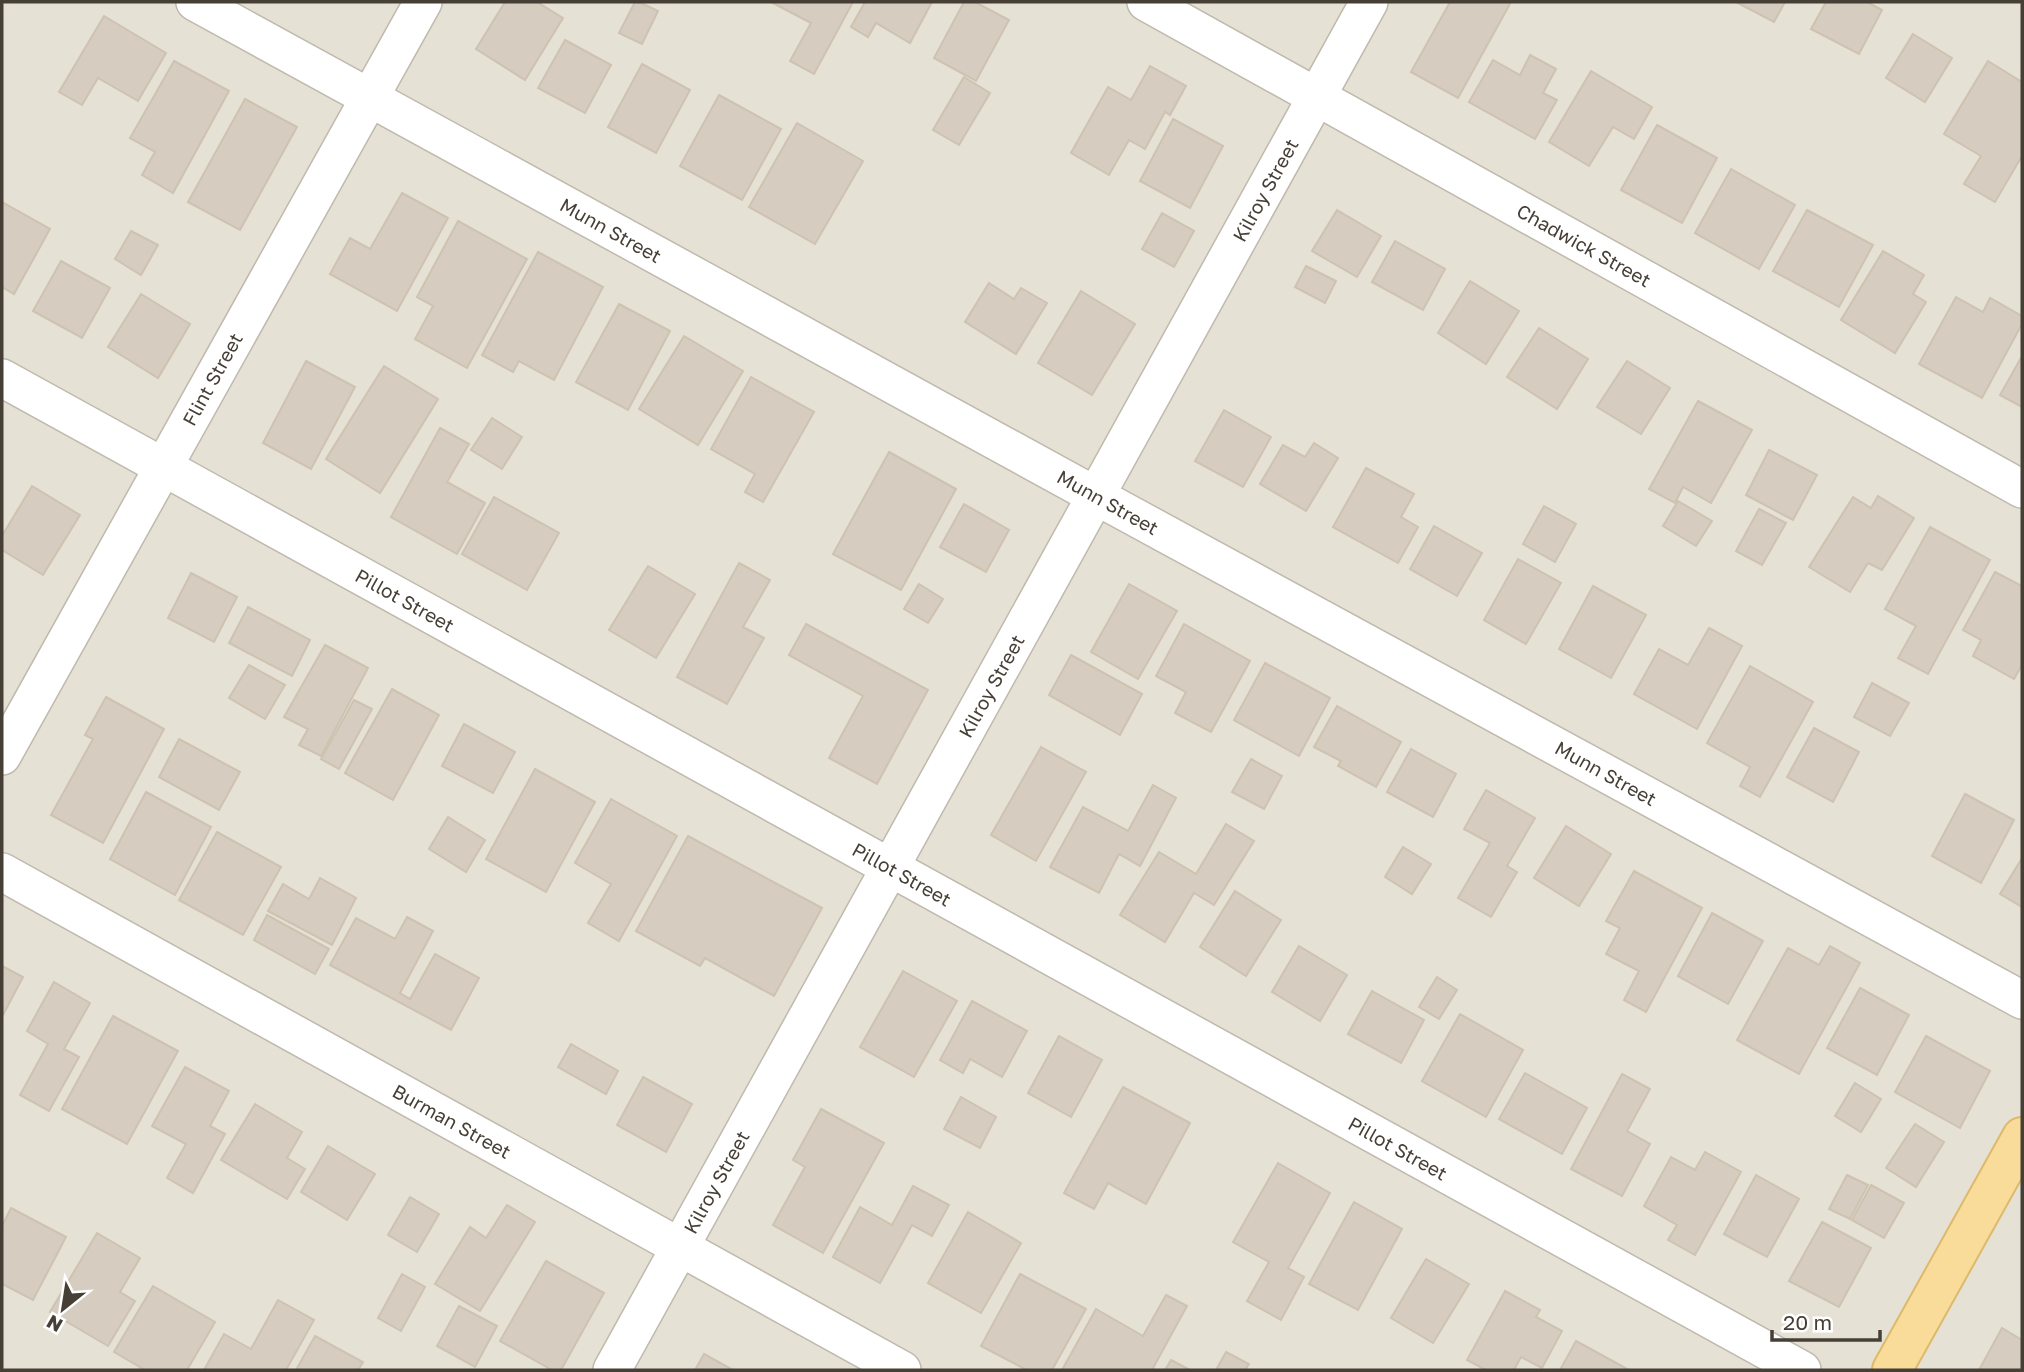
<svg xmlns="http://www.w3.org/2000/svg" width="2024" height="1372" font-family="'Golos Text',sans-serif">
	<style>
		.residential { fill: #e6e1d5 }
		.building { fill: #d6cdc0; stroke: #cec2b0; stroke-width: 2 }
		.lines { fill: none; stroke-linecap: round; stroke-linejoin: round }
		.minor-casing { stroke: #c0b9ad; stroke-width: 40 }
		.major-casing { stroke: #ddb96a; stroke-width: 42 }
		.minor { stroke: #fff; stroke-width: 37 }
		.major { stroke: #f9dc9a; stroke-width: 38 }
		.labels { text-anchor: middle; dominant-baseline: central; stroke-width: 6; stroke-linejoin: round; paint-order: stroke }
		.street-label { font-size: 19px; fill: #453f36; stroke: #fff }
	</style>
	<rect width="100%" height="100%" fill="#f2efe7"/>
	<!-- residential -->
	<rect class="residential" x="2" y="2" width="2020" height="1368"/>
	<!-- building -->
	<g class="building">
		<path d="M505,2H537L563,18L525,80L476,49Z"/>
		<path d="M635,2H639L658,11L642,44L619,33Z"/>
		<path d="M771,2H853L814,74L790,61L811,23Z"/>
		<path d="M865,2H932L910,43L876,23L868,37L851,27Z"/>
		<path d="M964,2H975L1009,20L976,81L934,58Z"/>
		<path d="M1450,2H1511L1458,98L1411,72Z"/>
		<path d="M1736,2H1785L1774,22Z"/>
		<path d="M1826,2H1867L1882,10L1859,54L1811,29Z"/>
		<path d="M104,16L166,53L138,101L98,78L82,105L59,92Z"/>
		<path d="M1913,34L1952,58L1925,102L1886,78Z"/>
		<path d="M565,40L611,65L585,113L538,88Z"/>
		<path d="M1530,55L1556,69L1543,93L1557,100L1535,139L1469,102L1493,60L1520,75Z"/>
		<path d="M174,61L229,91L173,193L142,175L155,152L130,138Z"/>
		<path d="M1988,61L2022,82V156L1995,202L1964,184L1981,156L1944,134Z"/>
		<path d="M642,64L690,90L656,153L608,127Z"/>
		<path d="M1150,66L1186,86L1170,115L1165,112L1145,149L1129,140L1109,175L1071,153L1108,87L1131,100Z"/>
		<path d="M1591,71L1652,107L1634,139L1613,127L1589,166L1549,142Z"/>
		<path d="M964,77L990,93L959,145L933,130Z"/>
		<path d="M719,95L781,129L742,200L680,166Z"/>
		<path d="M245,99L297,127L240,230L188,202Z"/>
		<path d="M1173,119L1223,146L1190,208L1140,181Z"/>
		<path d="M797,123L863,161L815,244L749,207Z"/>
		<path d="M1657,125L1717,158L1682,223L1621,190Z"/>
		<path d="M1731,169L1795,205L1759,269L1695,233Z"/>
		<path d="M402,193L448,218L397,311L330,274L350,238L370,249Z"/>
		<path d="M2,202L50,229L14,294L2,287Z"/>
		<path d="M1337,210L1381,236L1357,277L1312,251Z"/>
		<path d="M1807,210L1873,245L1839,307L1773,271Z"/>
		<path d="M1162,213L1194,231L1174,267L1142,249Z"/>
		<path d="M458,221L527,259L467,368L415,339L433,306L417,297Z"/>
		<path d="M131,231L158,245L141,275L115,259Z"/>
		<path d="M1395,241L1445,269L1423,310L1372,282Z"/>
		<path d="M1883,251L1924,275L1913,294L1926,302L1895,353L1841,320Z"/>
		<path d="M538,252L603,287L554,380L519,361L513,372L482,355Z"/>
		<path d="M61,261L110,288L82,338L33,311Z"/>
		<path d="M1306,266L1336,281L1325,303L1295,287Z"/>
		<path d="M1470,281L1519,311L1486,364L1438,333Z"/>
		<path d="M989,283L1014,299L1021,288L1047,303L1016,354L965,322Z"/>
		<path d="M1081,291L1135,324L1092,395L1038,363Z"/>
		<path d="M141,294L190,324L158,378L108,347Z"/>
		<path d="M1956,297L1983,312L1990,298L2022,316V324L1982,398L1919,364Z"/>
		<path d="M619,304L670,331L628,410L576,382Z"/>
		<path d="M1539,328L1588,359L1557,409L1507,377Z"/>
		<path d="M684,336L743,371L698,445L639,409Z"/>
		<path d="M2022,356V407L2000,395Z"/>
		<path d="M306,361L355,387L311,469L263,443Z"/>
		<path d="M1627,361L1670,388L1641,434L1597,407Z"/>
		<path d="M384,366L438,399L380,493L326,459Z"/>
		<path d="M751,377L814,412L763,502L745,492L755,474L711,449Z"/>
		<path d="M1698,401L1752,430L1711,503L1683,487L1675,503L1649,489Z"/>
		<path d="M1224,410L1271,437L1243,487L1195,461Z"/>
		<path d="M492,418L522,437L502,469L471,450Z"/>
		<path d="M440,428L469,444L447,482L485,503L457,554L391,517Z"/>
		<path d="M1314,443L1338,458L1306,511L1260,484L1283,445L1305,457Z"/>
		<path d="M1769,450L1817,475L1793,520L1746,495Z"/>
		<path d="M889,452L956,489L901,590L833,554Z"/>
		<path d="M1366,468L1414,494L1401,517L1418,527L1398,563L1333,527Z"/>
		<path d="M32,486L80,515L43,575L2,550V536Z"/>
		<path d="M1878,496L1914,518L1882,570L1868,563L1850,592L1809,567L1853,497L1871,508Z"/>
		<path d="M494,497L559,533L527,590L462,554Z"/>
		<path d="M1678,501L1712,521L1696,546L1663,526Z"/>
		<path d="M964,504L1009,530L986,572L940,547Z"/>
		<path d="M1544,506L1576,524L1555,562L1523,544Z"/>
		<path d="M1759,509L1786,523L1762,565L1736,551Z"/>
		<path d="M1434,526L1482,553L1457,596L1410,569Z"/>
		<path d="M1930,527L1990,560L1928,674L1898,658L1916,626L1885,609Z"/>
		<path d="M1518,559L1561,583L1526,644L1484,620Z"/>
		<path d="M739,563L770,580L743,627L764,638L727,704L677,677Z"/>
		<path d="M648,566L695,594L656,658L609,630Z"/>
		<path d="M1995,572L2022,586V665L2014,679L1973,656L1981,640L1963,630Z"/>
		<path d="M191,573L237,597L214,642L168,618Z"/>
		<path d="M919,584L943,599L928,623L904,609Z"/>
		<path d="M1129,584L1177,611L1138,679L1091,652Z"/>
		<path d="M1593,586L1646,615L1611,678L1559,649Z"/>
		<path d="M248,607L310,640L292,676L229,643Z"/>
		<path d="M806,624L928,690L877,784L829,758L863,696L789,655Z"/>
		<path d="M1184,624L1250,661L1211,732L1175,713L1186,692L1156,676Z"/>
		<path d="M1709,628L1742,646L1697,729L1634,694L1659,649L1688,665Z"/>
		<path d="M325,645L368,668L321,756L299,745L308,729L284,717Z"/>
		<path d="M1071,655L1142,694L1120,735L1049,695Z"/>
		<path d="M1265,663L1330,698L1299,756L1234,720Z"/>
		<path d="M249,665L285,685L265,719L229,698Z"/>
		<path d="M1750,666L1813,702L1760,797L1740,786L1750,767L1707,743Z"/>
		<path d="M1872,683L1909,703L1890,736L1854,717Z"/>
		<path d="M392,689L439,715L393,800L345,773Z"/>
		<path d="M106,697L164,729L103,843L51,815L93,739L85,735Z"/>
		<path d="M354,700L372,709L339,769L321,759Z"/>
		<path d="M1337,706L1401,742L1376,787L1338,766L1341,761L1314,747Z"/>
		<path d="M464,724L515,752L493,793L442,766Z"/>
		<path d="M1814,728L1859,752L1833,802L1787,777Z"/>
		<path d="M179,739L240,772L219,810L159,777Z"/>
		<path d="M1041,747L1086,772L1036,861L991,835Z"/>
		<path d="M1411,749L1456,774L1433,817L1387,792Z"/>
		<path d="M1251,759L1282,776L1264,809L1232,792Z"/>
		<path d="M535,769L595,802L546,892L486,859Z"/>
		<path d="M1153,785L1176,798L1140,866L1119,854L1099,893L1050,867L1083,807L1128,831Z"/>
		<path d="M1486,790L1535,818L1507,866L1517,872L1491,917L1458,898L1490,843L1464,829Z"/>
		<path d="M146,792L211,827L175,895L110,859Z"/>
		<path d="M1965,794L2014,820L1981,883L1932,856Z"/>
		<path d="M611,799L677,836L619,941L588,923L611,884L575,863Z"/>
		<path d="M448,817L485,840L466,872L429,849Z"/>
		<path d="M1226,824L1254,841L1214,905L1194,893L1165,942L1120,915L1159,852L1196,874Z"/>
		<path d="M1566,826L1611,854L1579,906L1534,878Z"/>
		<path d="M217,832L281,867L243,935L179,900Z"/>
		<path d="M688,836L822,908L774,996L705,958L700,966L636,931Z"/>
		<path d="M1403,847L1431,864L1412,894L1385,877Z"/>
		<path d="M2022,858V907L2000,894Z"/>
		<path d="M1634,871L1702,908L1646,1012L1624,1000L1639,971L1606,954L1620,928L1606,921Z"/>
		<path d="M320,878L356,898L332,945L268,911L283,884L309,899Z"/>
		<path d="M1235,891L1281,920L1246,976L1200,947Z"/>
		<path d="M1712,913L1763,941L1728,1004L1678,976Z"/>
		<path d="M267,915L329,949L315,974L254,940Z"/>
		<path d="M407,917L433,931L400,993L410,999L435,954L479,978L451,1030L330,965L356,918L395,939Z"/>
		<path d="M1299,946L1347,975L1320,1021L1272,992Z"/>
		<path d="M1830,946L1860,963L1799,1074L1737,1040L1788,948L1819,965Z"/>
		<path d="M2,966L23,977L2,1017Z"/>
		<path d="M903,971L957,1001L914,1077L860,1047Z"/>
		<path d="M1437,977L1457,990L1439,1019L1419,1007Z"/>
		<path d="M54,982L90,1003L64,1049L79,1057L49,1111L20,1095L48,1044L27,1031Z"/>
		<path d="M1860,988L1909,1015L1877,1075L1827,1048Z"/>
		<path d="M1372,991L1424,1020L1401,1063L1348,1034Z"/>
		<path d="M972,1001L1027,1031L1002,1077L970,1059L963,1073L940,1060Z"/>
		<path d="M1460,1014L1523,1050L1486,1117L1422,1081Z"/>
		<path d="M113,1016L178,1051L127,1144L62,1109Z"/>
		<path d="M1059,1036L1102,1060L1071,1117L1028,1093Z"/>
		<path d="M1926,1036L1990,1071L1960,1128L1895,1092Z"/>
		<path d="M571,1044L618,1071L606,1094L558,1067Z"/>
		<path d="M185,1067L229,1091L210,1126L225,1134L193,1193L167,1178L186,1144L152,1126Z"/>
		<path d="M1525,1073L1587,1108L1562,1154L1499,1119Z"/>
		<path d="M1622,1074L1650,1089L1627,1131L1650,1144L1622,1196L1571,1169Z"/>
		<path d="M643,1077L692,1104L666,1152L617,1125Z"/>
		<path d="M1855,1083L1881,1099L1861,1132L1835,1116Z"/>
		<path d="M1123,1087L1190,1123L1146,1204L1108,1183L1094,1209L1064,1193Z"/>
		<path d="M961,1097L996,1117L980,1148L944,1129Z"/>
		<path d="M255,1104L302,1132L287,1158L305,1169L287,1199L221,1160Z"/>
		<path d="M821,1109L884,1143L823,1253L773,1225L805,1167L793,1160Z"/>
		<path d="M1915,1124L1944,1142L1916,1187L1886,1168Z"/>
		<path d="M328,1146L375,1174L347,1220L301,1192Z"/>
		<path d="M1705,1152L1741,1172L1695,1255L1668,1240L1677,1225L1644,1206L1671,1157L1695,1170Z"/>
		<path d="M1278,1163L1330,1193L1288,1268L1304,1277L1281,1320L1247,1301L1269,1262L1233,1242Z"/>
		<path d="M1756,1175L1799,1199L1767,1257L1724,1234Z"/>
		<path d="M1847,1175L1868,1185L1850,1219L1829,1209Z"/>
		<path d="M1871,1185L1904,1203L1884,1238L1852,1220Z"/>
		<path d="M913,1186L949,1205L932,1236L912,1225L880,1283L833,1257L860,1207L892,1225Z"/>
		<path d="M410,1197L439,1214L417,1252L388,1235Z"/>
		<path d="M1354,1202L1402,1229L1358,1310L1309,1284Z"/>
		<path d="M507,1205L535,1222L480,1311L435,1284L470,1227L486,1238Z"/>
		<path d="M11,1208L66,1237L33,1300L2,1284V1226Z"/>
		<path d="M968,1212L1021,1243L981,1313L928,1283Z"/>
		<path d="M1822,1222L1871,1248L1839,1307L1789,1281Z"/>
		<path d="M97,1233L140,1258L120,1292L135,1301L108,1346L50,1312Z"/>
		<path d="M1426,1259L1469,1284L1433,1343L1391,1318Z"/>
		<path d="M546,1261L604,1293L561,1370H552L500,1341Z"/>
		<path d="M402,1274L425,1287L401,1331L378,1318Z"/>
		<path d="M1020,1274L1086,1309L1052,1370H1027L981,1346Z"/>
		<path d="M153,1286L215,1322L187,1370H145L114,1352Z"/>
		<path d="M1505,1291L1540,1310L1536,1317L1562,1331L1542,1368L1521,1357L1514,1370H1486L1467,1360Z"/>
		<path d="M1166,1295L1187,1306L1152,1370H1062L1096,1309L1143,1336Z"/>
		<path d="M278,1300L314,1320L286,1370H204L224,1334L251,1349Z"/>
		<path d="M459,1306L497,1326L475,1367L437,1346Z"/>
		<path d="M2002,1328L2022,1340V1370H1979Z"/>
		<path d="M315,1336L363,1362L358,1370H296Z"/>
		<path d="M1576,1341L1629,1370H1560Z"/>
		<path d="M1226,1352L1249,1364L1245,1370H1216Z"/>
		<path d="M704,1354L733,1370H695Z"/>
		<path d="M1171,1360L1190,1370H1165Z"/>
	</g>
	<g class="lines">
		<!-- minor casing -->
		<g class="minor-casing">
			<g id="minor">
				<path d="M195,2L1096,496L2022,1000"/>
				<path d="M1146,2L2022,489"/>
				<path d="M2,378L1802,1370"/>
				<path d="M2,756L423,2"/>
				<path d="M2,872L902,1370"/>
				<path d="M612,1370L1369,2"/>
			</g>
		</g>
		<!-- major casing -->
		<g class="major-casing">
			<path id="major" d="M1892,1370L2022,1137"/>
		</g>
		<!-- minor -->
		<use href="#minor" class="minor"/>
		<!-- major -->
		<use href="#major" class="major"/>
	</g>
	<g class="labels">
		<!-- street labels -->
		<g class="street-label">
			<text transform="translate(1265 190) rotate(-61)">Kilroy Street</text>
			<text transform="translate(611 230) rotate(29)">Munn Street</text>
			<text transform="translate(1584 245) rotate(29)">Chadwick Street</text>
			<text transform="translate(212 379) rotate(-61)">Flint Street</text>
			<text transform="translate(1108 502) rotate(29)">Munn Street</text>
			<text transform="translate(405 600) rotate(29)">Pillot Street</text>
			<text transform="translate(991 686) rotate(-61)">Kilroy Street</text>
			<text transform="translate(1606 773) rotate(29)">Munn Street</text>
			<text transform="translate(902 874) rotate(29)">Pillot Street</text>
			<text transform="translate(452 1121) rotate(29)">Burman Street</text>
			<text transform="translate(1398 1148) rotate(29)">Pillot Street</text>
			<text transform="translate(716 1182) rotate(-61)">Kilroy Street</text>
		</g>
	</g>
	<!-- border -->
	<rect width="2024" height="1372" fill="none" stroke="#453f36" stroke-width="7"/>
	<!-- north arrow -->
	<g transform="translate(63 1309) rotate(210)" stroke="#ffffff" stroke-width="5" paint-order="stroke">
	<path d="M0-5L12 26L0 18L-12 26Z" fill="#453f36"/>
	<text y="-10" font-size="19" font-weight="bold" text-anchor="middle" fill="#453f36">N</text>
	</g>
	<!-- scale -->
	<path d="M1772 1330v10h108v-10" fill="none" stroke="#453f36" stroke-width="3.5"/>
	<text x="1783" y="1330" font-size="21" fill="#453f36" stroke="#ffffff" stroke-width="5" paint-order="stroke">20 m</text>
</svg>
